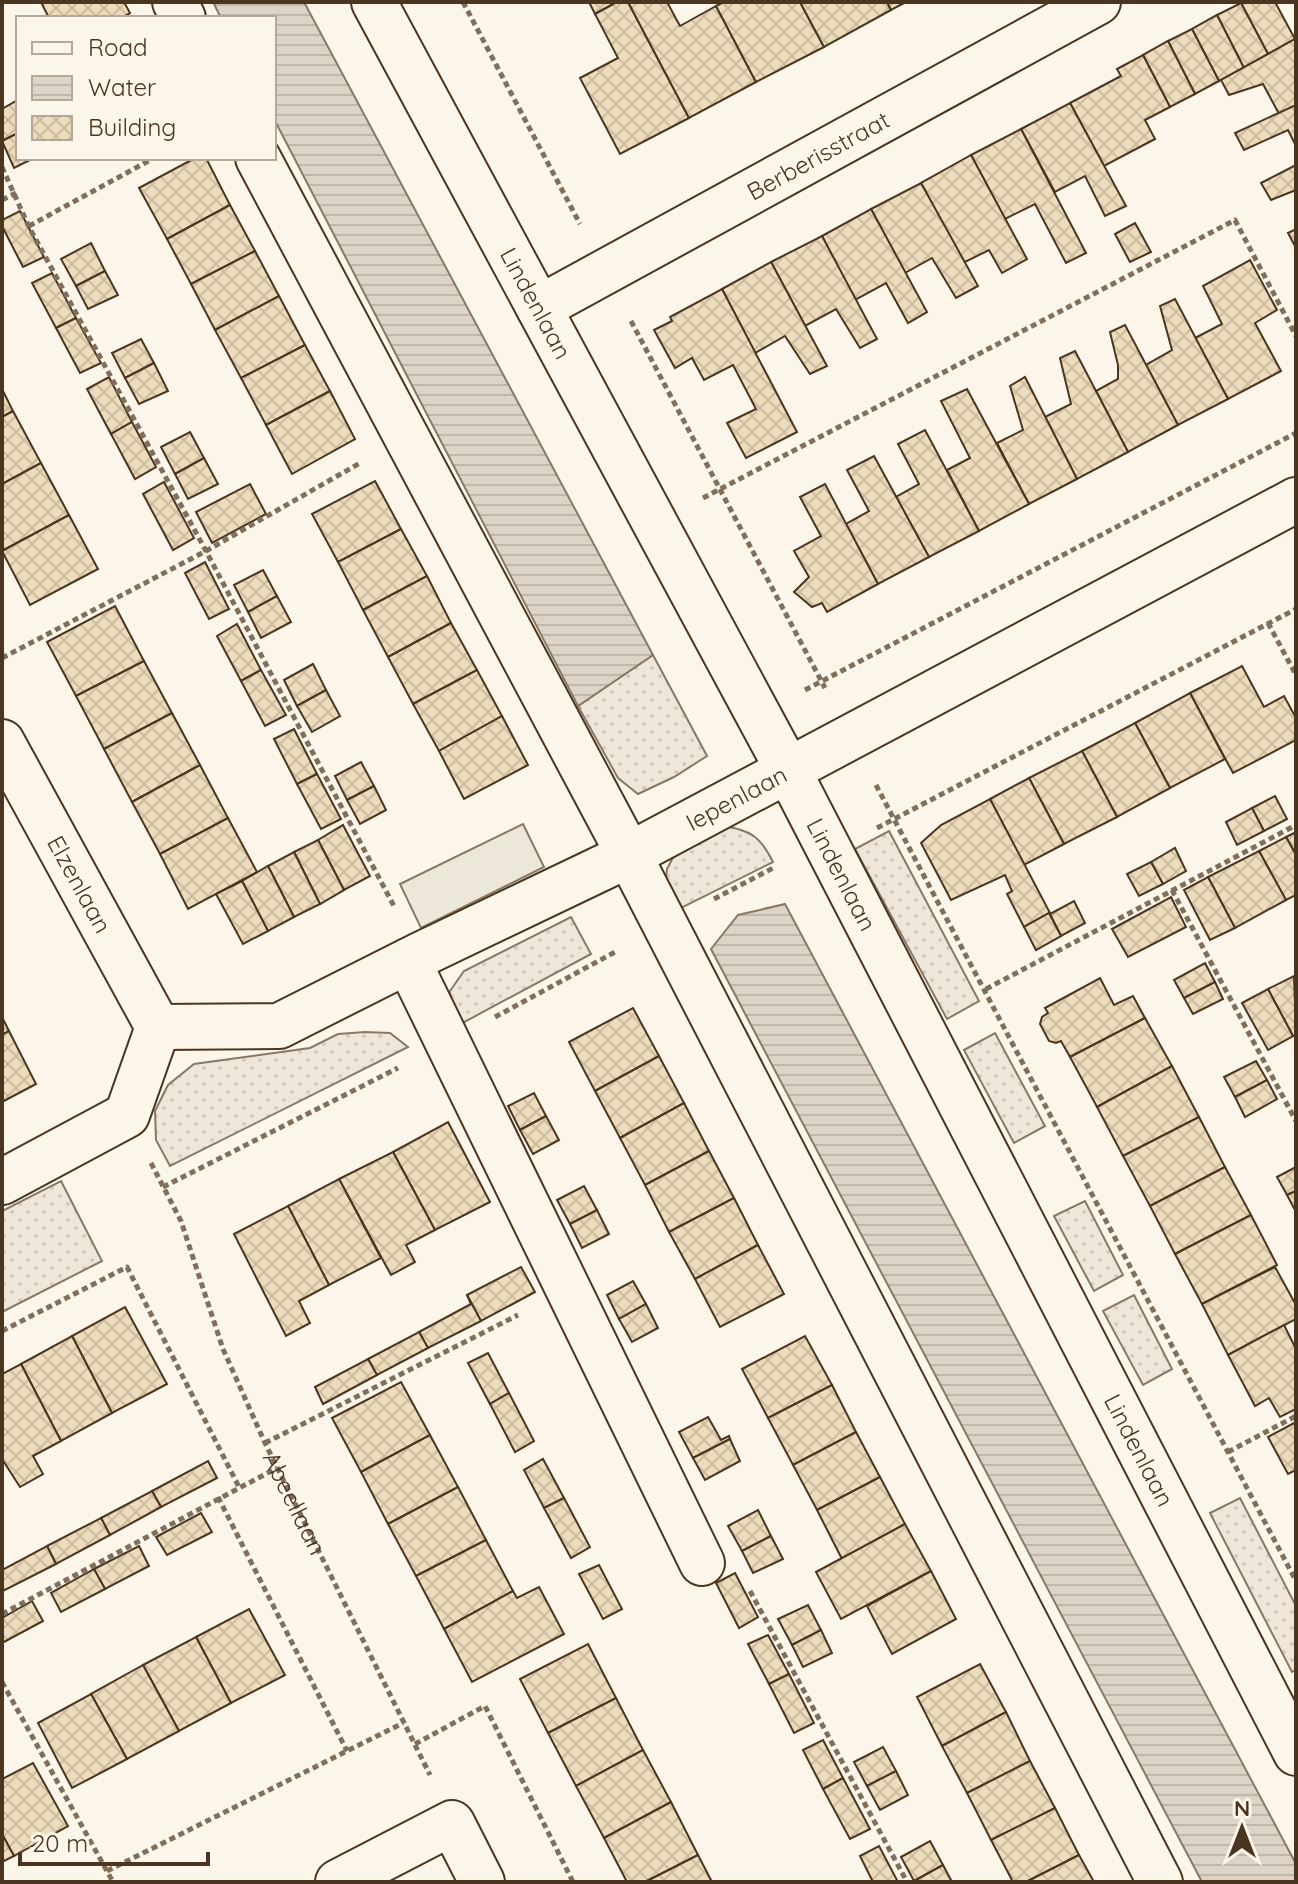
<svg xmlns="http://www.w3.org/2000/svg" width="1298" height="1884" font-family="Quicksand,sans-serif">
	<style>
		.grass { fill: url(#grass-dots); stroke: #887966; stroke-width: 2 }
		.parking { fill: #ede7d9; stroke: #887966; stroke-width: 2 }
		.water { fill: url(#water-rules); stroke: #887966; stroke-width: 2 }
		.building { fill: url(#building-cross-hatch); stroke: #4a3520; stroke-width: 2 }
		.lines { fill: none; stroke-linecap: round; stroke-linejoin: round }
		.street-casing { stroke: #4a3520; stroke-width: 48 }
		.path { stroke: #7f6f5c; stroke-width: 5; stroke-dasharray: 6 4; stroke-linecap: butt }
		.street { stroke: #fbf6e9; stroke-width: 44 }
		.labels { text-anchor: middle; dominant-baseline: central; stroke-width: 6; stroke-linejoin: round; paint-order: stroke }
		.street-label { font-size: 24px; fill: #4a3520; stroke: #fbf6e9 }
	</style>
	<defs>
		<pattern id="grass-dots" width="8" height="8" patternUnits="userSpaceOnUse" patternTransform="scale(2)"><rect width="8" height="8" fill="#ede6d9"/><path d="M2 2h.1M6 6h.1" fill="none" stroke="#cdc6ba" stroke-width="1.8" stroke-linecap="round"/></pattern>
		<pattern id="water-rules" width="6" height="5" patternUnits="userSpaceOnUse" patternTransform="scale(2)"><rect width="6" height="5" fill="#dcd4c6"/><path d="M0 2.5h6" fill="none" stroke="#beb7aa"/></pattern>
		<pattern id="building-cross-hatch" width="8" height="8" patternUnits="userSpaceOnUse" patternTransform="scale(2)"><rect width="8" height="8" fill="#ecdcbc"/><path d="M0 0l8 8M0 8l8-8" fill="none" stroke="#ccbda1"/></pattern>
	</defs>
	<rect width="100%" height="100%" fill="#fbf6e9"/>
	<!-- grass -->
	<g class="grass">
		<path d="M653,655L707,756L674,777L638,794L618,778L578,706Z"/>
		<path d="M722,825C751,832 759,834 773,862L673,912L664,894L667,869L678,848Z"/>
		<path d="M889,831L979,1001L947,1019L855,849Z"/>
		<path d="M571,917L591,954L455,1027L449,1012L450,991L464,971Z"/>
		<path d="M365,1032L390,1033L408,1047L170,1166L156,1140L155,1111L168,1085L194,1064L310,1048L338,1034Z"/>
		<path d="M995,1033L1045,1126L1014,1143L964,1050Z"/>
		<path d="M61,1181L102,1261L2,1312V1211Z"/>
		<path d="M1085,1201L1123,1275L1094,1291L1054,1216Z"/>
		<path d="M1134,1295L1172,1369L1143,1385L1103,1311Z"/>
		<path d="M1240,1498L1296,1606V1670L1292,1672L1210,1513Z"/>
	</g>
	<!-- parking -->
	<path class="parking" d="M523,824L544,867L421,928L400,884Z"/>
	<!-- water -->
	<g class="water">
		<path d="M213,2H304L653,655L578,706L274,119V18H221Z"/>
		<path d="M785,904L1296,1864V1882H1202L711,949L738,915Z"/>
	</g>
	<!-- building -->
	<g class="building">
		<path d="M41,2H124L130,13L121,18H49Z"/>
		<path d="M589,2H617L595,14Z"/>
		<path d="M617,2H628L689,118L620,154L580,78L618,58L595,14Z"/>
		<path d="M628,2H667L680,26L716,6L756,82L689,118Z"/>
		<path d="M724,2H800L824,47L756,82L716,6Z"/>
		<path d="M800,2H887L891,10L824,47Z"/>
		<path d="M887,2H906L891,10Z"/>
		<path d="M1275,2L1295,39L1268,54L1241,3Z"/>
		<path d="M1241,3L1268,54L1244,68L1217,15Z"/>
		<path d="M1217,15L1244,68L1219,81L1192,29Z"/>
		<path d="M1192,29L1219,81L1195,94L1168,41Z"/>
		<path d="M1295,39L1296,105L1279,114L1263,84L1229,95L1221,80Z"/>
		<path d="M1168,41L1195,94L1170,107L1143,55Z"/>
		<path d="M1143,55L1170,107L1145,120L1155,139L1104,166L1070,103L1121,76L1117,69Z"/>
		<path d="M16,101L18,133L2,141V109Z"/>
		<path d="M1070,103L1126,206L1105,216L1085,176L1055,192L1021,129Z"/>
		<path d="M1296,105V146L1288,130L1244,150L1235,133Z"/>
		<path d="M1021,129L1086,253L1066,263L1035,204L1005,219L971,155Z"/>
		<path d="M18,133V158H34L14,168L2,141Z"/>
		<path d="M971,155L1027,259L1002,273L989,250L963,263L921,183Z"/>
		<path d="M195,158H206L230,205L167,239L139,188Z"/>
		<path d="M1296,165V190L1271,200L1261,183Z"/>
		<path d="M921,183L978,286L956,298L932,258L905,273L871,209Z"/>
		<path d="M230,205L255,251L191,284L167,239Z"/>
		<path d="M871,209L927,312L908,323L886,283L855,300L822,236Z"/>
		<path d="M20,211L44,257L23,267L2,226V220Z"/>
		<path d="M1135,223L1151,252L1130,262L1115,234Z"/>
		<path d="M1296,229V248L1288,233Z"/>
		<path d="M822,236L877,339L860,348L836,309L805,326L771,262Z"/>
		<path d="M91,243L105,271L76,286L61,259Z"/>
		<path d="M255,251L279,296L215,330L191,284Z"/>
		<path d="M1250,260L1277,310L1255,323L1281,371L1228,399L1195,338L1222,324L1203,286Z"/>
		<path d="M771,262L827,366L810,374L785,336L755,353L722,289Z"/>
		<path d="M105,271L118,295L88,309L76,286Z"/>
		<path d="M52,273L76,318L56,328L32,283Z"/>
		<path d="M722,289L797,432L746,458L727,423L756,409L733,365L704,380L692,358L675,368L654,330L672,321L670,317Z"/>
		<path d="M279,296L305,345L241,378L215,330Z"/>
		<path d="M1175,299L1228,399L1178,425L1146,365L1172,350L1160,306Z"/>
		<path d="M76,318L101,363L80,373L56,328Z"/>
		<path d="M1125,325L1178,425L1128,452L1096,391L1118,379V365L1110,332Z"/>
		<path d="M141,339L154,363L125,378L112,353Z"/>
		<path d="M305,345L330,391L266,425L241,378Z"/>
		<path d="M1075,351L1128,452L1077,479L1045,417L1071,404L1060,358Z"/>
		<path d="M154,363L168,391L139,404L125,378Z"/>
		<path d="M109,377L132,422L111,434L87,389Z"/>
		<path d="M1025,377L1077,479L1029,504L997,443L1023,430L1010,386Z"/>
		<path d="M2,389L13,411L2,417Z"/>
		<path d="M967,389L1029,504L979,531L947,470L970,458L941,401Z"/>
		<path d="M330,391L355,439L292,474L266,425Z"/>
		<path d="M13,411L41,463L2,484V417Z"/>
		<path d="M132,422L156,467L135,479L111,434Z"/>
		<path d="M925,430L979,531L929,557L896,497L919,484L898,444Z"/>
		<path d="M190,432L204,458L175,474L161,447Z"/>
		<path d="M874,456L929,557L878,584L846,524L869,511L847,470Z"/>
		<path d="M204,458L218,484L188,499L175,474Z"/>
		<path d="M41,463L69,515L2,551V484Z"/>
		<path d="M375,481L401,529L338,562L312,514Z"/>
		<path d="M164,482L194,538L173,550L143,494Z"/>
		<path d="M250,484L266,514L212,543L196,512Z"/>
		<path d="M825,484L878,584L827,612L822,603L812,607L794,592L809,577L794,551L821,536L800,497Z"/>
		<path d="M69,515L98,569L30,605L2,551Z"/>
		<path d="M401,529L427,576L363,610L338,562Z"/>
		<path d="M205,562L229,609L209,619L185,573Z"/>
		<path d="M263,570L277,596L248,612L234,585Z"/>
		<path d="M427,576L451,623L388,657L363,610Z"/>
		<path d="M277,596L291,622L261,638L248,612Z"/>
		<path d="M115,606L144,661L76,696L47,642Z"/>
		<path d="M451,623L477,670L413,704L388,657Z"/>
		<path d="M237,624L261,670L241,681L217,636Z"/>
		<path d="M144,661L172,713L104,749L76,696Z"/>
		<path d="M313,664L326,690L297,706L284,680Z"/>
		<path d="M1242,666L1264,707L1284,696L1296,718V740L1233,773L1190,693Z"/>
		<path d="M261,670L286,715L265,726L241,681Z"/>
		<path d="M477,670L502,716L439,751L413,704Z"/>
		<path d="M326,690L340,716L312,732L297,706Z"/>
		<path d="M1190,693L1225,759L1170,788L1135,723Z"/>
		<path d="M172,713L200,765L132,802L104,749Z"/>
		<path d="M502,716L528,765L464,799L439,751Z"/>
		<path d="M1135,723L1170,788L1117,817L1082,751Z"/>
		<path d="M294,729L317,774L297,784L274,739Z"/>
		<path d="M1082,751L1117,817L1064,844L1029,778Z"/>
		<path d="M361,762L374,786L347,800L335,776Z"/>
		<path d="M200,765L228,818L160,854L132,802Z"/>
		<path d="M317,774L341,819L321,829L297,784Z"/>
		<path d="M1029,778L1064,844L1024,865L990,799Z"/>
		<path d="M374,786L386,810L360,824L347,800Z"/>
		<path d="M1275,796L1287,819L1264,831L1252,808Z"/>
		<path d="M990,799L1050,913L1024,927L1007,894L1012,891L1005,875L951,900L921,843L941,825Z"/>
		<path d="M1252,808L1264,831L1237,845L1226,822Z"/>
		<path d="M228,818L257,872L188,909L160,854Z"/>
		<path d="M343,825L370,876L344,890L318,840Z"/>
		<path d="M1296,832V855L1286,837Z"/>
		<path d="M1286,837L1296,855V895L1286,900L1259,851Z"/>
		<path d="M318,840L344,890L320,904L294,852Z"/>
		<path d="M1175,848L1186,871L1163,884L1151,862Z"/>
		<path d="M1259,851L1286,900L1235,928L1208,877Z"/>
		<path d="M294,852L320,904L294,917L268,866Z"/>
		<path d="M1151,862L1163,884L1139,896L1127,874Z"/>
		<path d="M268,866L294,917L268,931L242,881Z"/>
		<path d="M1208,877L1235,928L1210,940L1184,890Z"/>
		<path d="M242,881L268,931L243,944L216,894Z"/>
		<path d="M1171,897L1186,927L1128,957L1112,929Z"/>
		<path d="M1074,901L1085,923L1061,936L1050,914Z"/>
		<path d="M1049,913L1061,936L1036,950L1024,927Z"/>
		<path d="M1205,963L1215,982L1184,998L1174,980Z"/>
		<path d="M1294,976L1296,1035L1293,1036L1268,989Z"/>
		<path d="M1100,978L1114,1005L1133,996L1145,1018L1070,1057L1061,1041L1056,1043L1049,1041L1040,1024L1042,1017L1048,1013L1045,1008Z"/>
		<path d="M1215,982L1223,999L1193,1014L1184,998Z"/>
		<path d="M1268,989L1293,1036L1268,1050L1242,1003Z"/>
		<path d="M633,1008L659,1056L595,1091L569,1042Z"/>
		<path d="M2,1017L9,1031L2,1035Z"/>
		<path d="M1145,1018L1172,1066L1097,1107L1070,1057Z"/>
		<path d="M9,1031L36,1084L2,1102V1035Z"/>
		<path d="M659,1056L684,1103L620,1138L595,1091Z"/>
		<path d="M1256,1061L1267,1080L1235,1097L1224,1077Z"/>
		<path d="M1172,1066L1199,1117L1123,1156L1097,1107Z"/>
		<path d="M1267,1080L1277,1099L1245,1117L1235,1097Z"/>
		<path d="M534,1093L546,1116L520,1130L508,1106Z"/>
		<path d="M684,1103L709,1151L645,1185L620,1138Z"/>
		<path d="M546,1116L559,1140L533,1154L520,1130Z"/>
		<path d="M1199,1117L1225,1167L1150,1206L1123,1156Z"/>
		<path d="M448,1122L490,1202L435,1230L393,1152Z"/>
		<path d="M709,1151L734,1198L669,1232L645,1185Z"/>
		<path d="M393,1152L435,1230L406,1245L415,1262L391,1275L339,1179Z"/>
		<path d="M1225,1167L1251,1215L1175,1254L1150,1206Z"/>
		<path d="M1296,1167V1191L1287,1195L1277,1177Z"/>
		<path d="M339,1179L381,1258L329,1285L288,1206Z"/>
		<path d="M584,1186L597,1210L570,1224L557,1200Z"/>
		<path d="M1296,1191V1212L1287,1195Z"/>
		<path d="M734,1198L758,1245L695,1279L669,1232Z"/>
		<path d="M288,1206L329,1285L299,1301L310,1323L286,1336L234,1234Z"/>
		<path d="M597,1210L609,1234L582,1248L570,1224Z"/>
		<path d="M1251,1215L1277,1265L1202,1304L1175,1254Z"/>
		<path d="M758,1245L784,1294L720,1327L695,1279Z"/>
		<path d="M521,1267L535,1292L481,1321L467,1295Z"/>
		<path d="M1275,1267L1296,1305V1319L1228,1355L1202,1304Z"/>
		<path d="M633,1281L646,1304L619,1319L607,1295Z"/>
		<path d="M467,1295L481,1321L428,1348L419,1332L471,1304Z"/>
		<path d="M646,1304L658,1328L632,1342L619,1319Z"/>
		<path d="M125,1307L167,1384L112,1413L72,1336Z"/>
		<path d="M1284,1325L1296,1349V1409L1280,1417L1269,1398L1255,1406L1228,1355Z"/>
		<path d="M419,1332L428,1348L377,1375L368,1359Z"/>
		<path d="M72,1336L112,1413L61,1441L21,1364Z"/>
		<path d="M805,1336L832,1385L768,1418L742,1369Z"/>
		<path d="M488,1353L509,1393L490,1404L468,1363Z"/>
		<path d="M368,1359L377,1375L323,1404L315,1387Z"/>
		<path d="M21,1364L61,1441L33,1456L43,1474L20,1487L2,1459V1374Z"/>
		<path d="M401,1382L430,1435L361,1472L332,1418Z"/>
		<path d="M832,1385L856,1432L793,1465L768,1418Z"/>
		<path d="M509,1393L534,1441L515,1452L490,1404Z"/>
		<path d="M708,1417L721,1440L729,1436L730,1439L693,1458L679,1432Z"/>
		<path d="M1296,1422V1470L1288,1474L1268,1437Z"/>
		<path d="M856,1432L880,1477L817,1510L793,1465Z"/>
		<path d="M430,1435L458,1487L388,1524L361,1472Z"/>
		<path d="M730,1439L740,1461L705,1480L693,1458Z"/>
		<path d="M543,1459L564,1498L544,1508L524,1470Z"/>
		<path d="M208,1461L217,1478L161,1507L152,1491Z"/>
		<path d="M880,1477L905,1524L842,1559L817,1510Z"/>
		<path d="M458,1487L486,1540L416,1576L388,1524Z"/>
		<path d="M152,1491L161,1507L110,1535L101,1518Z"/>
		<path d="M564,1498L590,1547L571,1558L544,1508Z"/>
		<path d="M758,1510L771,1536L742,1551L728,1526Z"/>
		<path d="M201,1513L212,1532L167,1555L156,1537Z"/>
		<path d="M101,1518L110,1535L56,1564L47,1546Z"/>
		<path d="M905,1524L931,1571L841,1619L816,1572Z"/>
		<path d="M771,1536L783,1559L753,1573L742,1551Z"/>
		<path d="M486,1540L513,1591L444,1629L416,1576Z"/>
		<path d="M47,1546L56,1564L3,1591L2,1570Z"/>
		<path d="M139,1546L149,1566L105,1589L94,1569Z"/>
		<path d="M599,1565L622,1609L603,1619L579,1574Z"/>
		<path d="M94,1569L105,1589L61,1612L51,1593Z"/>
		<path d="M931,1571L956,1619L892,1654L867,1606Z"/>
		<path d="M735,1573L758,1617L739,1628L716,1583Z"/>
		<path d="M539,1587L564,1634L472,1682L444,1629L513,1591L517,1598Z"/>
		<path d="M32,1601L43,1621L2,1643V1618Z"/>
		<path d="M808,1605L821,1630L792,1645L778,1619Z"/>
		<path d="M249,1609L285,1675L231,1703L196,1637Z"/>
		<path d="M821,1630L832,1653L803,1667L792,1645Z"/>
		<path d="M768,1635L789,1674L769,1684L748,1644Z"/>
		<path d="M196,1637L231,1703L179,1731L143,1665Z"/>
		<path d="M588,1644L616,1698L548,1733L520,1679Z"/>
		<path d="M980,1664L1006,1712L942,1746L917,1697Z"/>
		<path d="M143,1665L179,1731L127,1759L91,1694Z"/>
		<path d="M789,1674L814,1723L794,1733L769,1684Z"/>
		<path d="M91,1694L127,1759L72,1788L38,1723Z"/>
		<path d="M616,1698L643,1750L576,1786L548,1733Z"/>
		<path d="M1006,1712L1030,1761L967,1793L942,1746Z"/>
		<path d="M823,1740L843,1778L823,1789L803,1750Z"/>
		<path d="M883,1747L896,1771L867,1786L854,1762Z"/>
		<path d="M643,1750L671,1802L604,1838L576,1786Z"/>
		<path d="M1030,1761L1055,1808L991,1840L967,1793Z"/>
		<path d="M33,1763L68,1826L14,1856L2,1834V1779Z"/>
		<path d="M896,1771L908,1795L880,1810L867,1786Z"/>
		<path d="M843,1778L870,1829L850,1839L823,1789Z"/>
		<path d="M671,1802L698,1855L645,1882H627L604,1838Z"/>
		<path d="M1055,1808L1079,1855L1026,1882H1013L991,1840Z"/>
		<path d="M2,1834L14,1856L2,1862Z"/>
		<path d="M930,1841L943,1865L914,1881L901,1857Z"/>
		<path d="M879,1846L898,1882H873L860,1856Z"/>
		<path d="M698,1855L712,1882H645Z"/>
		<path d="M1079,1855L1094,1882H1026Z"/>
		<path d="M943,1865L952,1882H915L914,1881Z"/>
	</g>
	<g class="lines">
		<!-- street casing -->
		<g class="street-casing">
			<g id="street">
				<path d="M175,2L183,18"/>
				<path id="s2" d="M374,2L788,770L1296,1753"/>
				<path d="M258,158L629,855L1160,1882"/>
				<path id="s3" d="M539,308L1098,2"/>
				<path id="s4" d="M2,742L158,1027"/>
				<path d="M408,961L702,1563"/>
				<path id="s5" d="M158,1027L279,1026L420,955L629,855L1296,500"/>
				<path d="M2,1182L127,1115L158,1027"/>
				<path d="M338,1882L452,1823L482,1882"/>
			</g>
		</g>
		<!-- path -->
		<g class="path">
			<path d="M463,2L580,224"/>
			<path d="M2,167L29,227L206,551L395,908"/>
			<path d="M2,200L16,193"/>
			<path d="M29,226L154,158"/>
			<path d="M631,321L825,688"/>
			<path d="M703,498L1235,220L1296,336"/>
			<path d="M1268,623L1296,675"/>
			<path d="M2,658L206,551L360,463"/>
			<path d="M805,690L1296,433"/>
			<path d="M876,785L1296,1581"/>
			<path d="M877,828L1296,609"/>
			<path d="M1172,890L1296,1121"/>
			<path d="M714,899L775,867"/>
			<path d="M986,989L1296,825"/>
			<path d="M495,1017L617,951"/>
			<path id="s1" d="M151,1163L181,1221L223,1349L265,1443L430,1775"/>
			<path d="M163,1187L398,1068"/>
			<path d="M2,1331L127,1267L239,1487"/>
			<path d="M265,1443L518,1315"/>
			<path d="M1228,1452L1296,1416"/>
			<path d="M218,1497L347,1751"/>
			<path d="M750,1591L907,1882"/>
			<path d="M2,1614L277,1468"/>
			<path d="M2,1682L113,1882"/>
			<path d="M415,1744L485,1706L573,1882"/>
			<path d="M107,1871L403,1723"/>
		</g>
		<!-- street -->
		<use href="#street" class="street"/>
	</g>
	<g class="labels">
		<!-- street labels -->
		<g class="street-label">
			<text stroke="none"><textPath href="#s3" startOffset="318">Berberisstraat</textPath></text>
			<text stroke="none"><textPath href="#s2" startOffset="342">Lindenlaan</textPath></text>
			<text stroke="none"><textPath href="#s5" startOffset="632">Iepenlaan</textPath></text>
			<text stroke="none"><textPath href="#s2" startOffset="990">Lindenlaan</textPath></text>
			<text stroke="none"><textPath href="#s4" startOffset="162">Elzenlaan</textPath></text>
			<text stroke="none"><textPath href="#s2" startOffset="1638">Lindenlaan</textPath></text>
			<text stroke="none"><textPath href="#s1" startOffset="370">Abeellaan</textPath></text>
		</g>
	</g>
	<!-- border -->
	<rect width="1298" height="1884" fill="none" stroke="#4a3520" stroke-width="8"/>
	<!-- legend -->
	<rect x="16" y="16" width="260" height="144" fill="#fbf6e9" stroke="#b4a999" stroke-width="2"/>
	<rect x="32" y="42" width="40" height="12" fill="#fbf6e9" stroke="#b4a999" stroke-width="2"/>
	<text x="88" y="56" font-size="24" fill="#4a3520">Road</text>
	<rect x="32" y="76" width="40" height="24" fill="url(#water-rules)" stroke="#b4a999" stroke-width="2"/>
	<text x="88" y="96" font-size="24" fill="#4a3520">Water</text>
	<rect x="32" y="116" width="40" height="24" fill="url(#building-cross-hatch)" stroke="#b4a999" stroke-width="2"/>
	<text x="88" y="136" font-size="24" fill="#4a3520">Building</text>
	<!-- north arrow -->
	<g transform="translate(1242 1828)" stroke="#fbf6e9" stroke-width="6" paint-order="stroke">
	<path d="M0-6L14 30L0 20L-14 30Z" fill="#4a3520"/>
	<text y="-12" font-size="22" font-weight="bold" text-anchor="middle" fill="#4a3520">N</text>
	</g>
	<!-- scale -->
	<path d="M20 1852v12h188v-12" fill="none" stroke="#4a3520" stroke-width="4"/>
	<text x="32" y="1852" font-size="24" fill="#4a3520" stroke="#fbf6e9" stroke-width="6" paint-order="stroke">20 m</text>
</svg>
